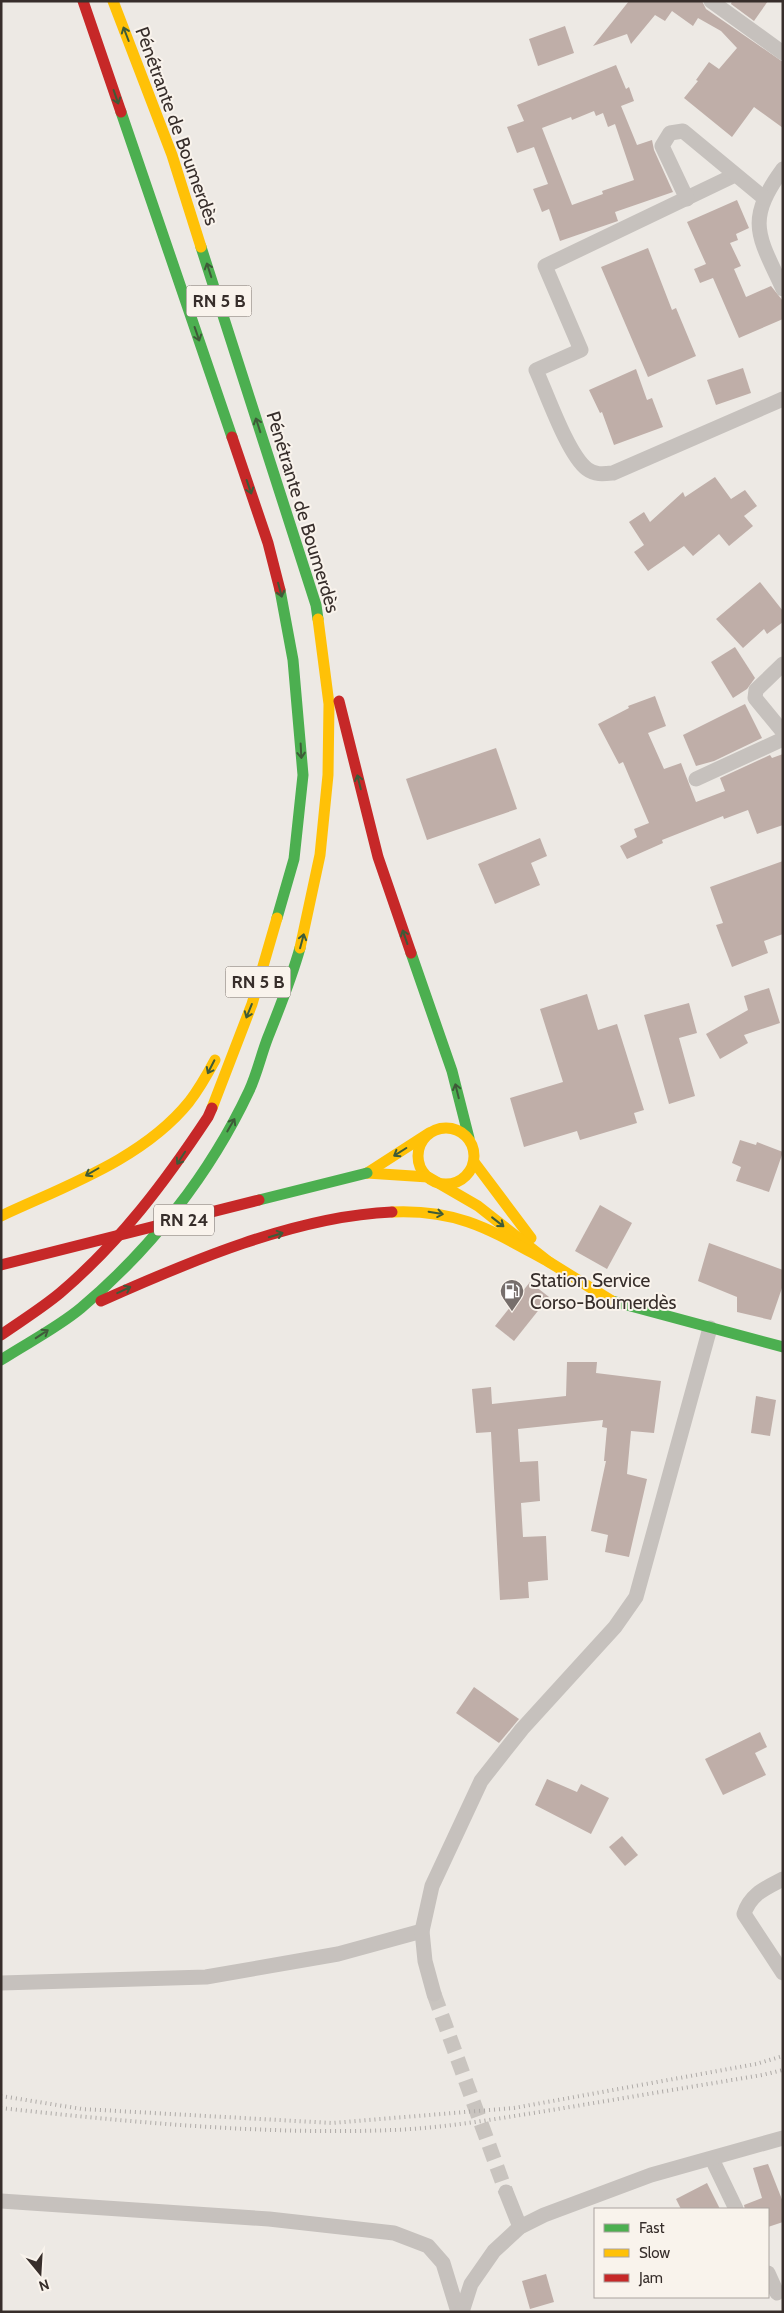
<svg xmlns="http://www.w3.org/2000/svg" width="784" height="2313" font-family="Cabin,sans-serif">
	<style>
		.building { fill: #bfaea8; fill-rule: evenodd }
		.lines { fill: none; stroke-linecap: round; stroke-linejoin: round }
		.street-tunnel { stroke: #c9c4bf; stroke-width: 15; stroke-dasharray: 15 8; stroke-linecap: butt }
		.street { stroke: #c6c1bd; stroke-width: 15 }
		.fast { stroke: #4caf50; stroke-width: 11 }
		.slow { stroke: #ffc107; stroke-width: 11 }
		.jam { stroke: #c62828; stroke-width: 11 }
		.rail { stroke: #aeaaa7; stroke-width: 4; stroke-dasharray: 1 4; stroke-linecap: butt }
		.fast-bridge { stroke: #4caf50; stroke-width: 11 }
		.jam-bridge { stroke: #c62828; stroke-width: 11 }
		.oneway { stroke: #3e5b38 }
		.labels { text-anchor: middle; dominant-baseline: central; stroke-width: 4; stroke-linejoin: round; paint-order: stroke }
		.shield { fill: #f9f3ec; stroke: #716965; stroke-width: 1 }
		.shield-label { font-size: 18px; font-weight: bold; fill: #372e2b }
		.street-label { font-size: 19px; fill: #372e2b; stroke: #f9f3ec }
		.poi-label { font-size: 19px; fill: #372e2b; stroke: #f9f3ec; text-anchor: start }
	</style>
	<rect width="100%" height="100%" fill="#ede9e4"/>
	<!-- building -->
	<g class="building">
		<path d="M629,1H702L706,9L783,62V128L754,107L732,137L684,98L698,81L696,80L709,62L719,69L737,48L721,31L698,18L693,26L672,11L665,21L655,15L631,44L627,34L593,46Z"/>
		<path d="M732,1H768L754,21L731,4Z"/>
		<path d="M565,26L574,53L538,66L529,39Z"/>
		<path d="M616,65L626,89L629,87L634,101L621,106L637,145L652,140L654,150L673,192L615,212L618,221L560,241L549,209L542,212L533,189L548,184L534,147L517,153L507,127L524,121L517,105ZM594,111L596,116L603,113L608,127L615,124L634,180L602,191L603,194L572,205L542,128L571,117L572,120Z"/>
		<path d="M737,200L749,228L736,234L738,240L730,243L741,266L734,269L746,297L771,286L783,301V319L739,338L713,278L700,283L694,269L706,264L687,222Z"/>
		<path d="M648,248L672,310L676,308L696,356L648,377L601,267Z"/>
		<path d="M743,368L751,393L716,405L707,380Z"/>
		<path d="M636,369L647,400L652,398L663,427L614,445L602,412L600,413L589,390Z"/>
		<path d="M715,477L731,499L745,490L757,506L744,516L753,526L729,546L719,534L693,556L684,546L648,571L634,552L644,545L629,522L644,512L650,522L683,492L685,497Z"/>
		<path d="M760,582L783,611V622L767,634L764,629L743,648L716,619Z"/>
		<path d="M735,647L755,678L747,689L733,698L711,662Z"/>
		<path d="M655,696L666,726L648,733L664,769L681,763L696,802L725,791L720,778L770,755L772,758L783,754V825L757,834L748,810L724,819L723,816L662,840L663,843L627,859L620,846L637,837L634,829L649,823L623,762L619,764L598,724L629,708L628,706Z"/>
		<path d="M745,704L762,738L714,761L696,766L683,735Z"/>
		<path d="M496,748L517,809L427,840L406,779Z"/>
		<path d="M540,838L547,856L531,863L540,885L495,904L478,864Z"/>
		<path d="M783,861V934L764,941L768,953L732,967L716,925L723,923L710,887Z"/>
		<path d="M769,988L780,1023L744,1035L748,1043L720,1059L706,1034L748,1010L744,996Z"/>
		<path d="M587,994L598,1030L617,1024L644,1110L634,1113L637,1123L580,1140L577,1131L524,1147L510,1098L563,1082L540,1009Z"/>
		<path d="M689,1003L697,1033L679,1038L695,1096L669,1104L644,1015Z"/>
		<path d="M740,1140L756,1145L757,1142L783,1152L769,1192L736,1181L741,1167L732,1163Z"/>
		<path d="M600,1205L632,1223L607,1269L575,1251Z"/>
		<path d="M709,1243L783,1270V1285L771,1320L737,1312V1297L698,1281Z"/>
		<path d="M530,1282L549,1297L514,1341L495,1326Z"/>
		<path d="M567,1362H597L596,1373L661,1381L654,1433L631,1431L627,1474L647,1479L629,1557L605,1552L608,1535L591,1531L606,1461H604L607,1428L602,1427L603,1420L518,1429L520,1462L538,1461L540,1501L521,1503L523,1537L546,1536L548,1580L528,1582L529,1598L500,1600L491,1432L476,1433L472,1389L491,1387L492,1404L566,1396Z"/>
		<path d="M756,1396L776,1400L770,1436L751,1433Z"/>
		<path d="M474,1687L519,1719L499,1743L456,1713Z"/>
		<path d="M760,1732L767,1747L755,1753L766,1775L723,1795L705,1759Z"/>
		<path d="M547,1779L577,1792L581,1784L609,1798L591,1834L535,1805Z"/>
		<path d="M622,1836L638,1855L625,1866L609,1847Z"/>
		<path d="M768,2164L783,2202V2222L768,2227V2209H745L744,2205L762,2198L753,2168Z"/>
		<path d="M707,2183L720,2209H681L676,2199Z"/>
		<path d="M546,2274L554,2302L530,2309L522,2281Z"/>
	</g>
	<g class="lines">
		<!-- street-tunnel -->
		<path class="street-tunnel" d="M434,1994L506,2192"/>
		<!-- street -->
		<g class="street">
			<path d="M711,1L783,53"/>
			<path d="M783,169C745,221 758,235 783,289"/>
			<path d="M735,175L545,266L581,350L536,370C547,394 568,455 587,469C595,475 603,474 613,473L783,399"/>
			<path d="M687,199L662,146L670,133L683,131L764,198"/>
			<path d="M783,664L756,690L755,698L783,732"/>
			<path d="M696,779L783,739"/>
			<path d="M783,1879C766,1888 750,1894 744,1914L783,1973"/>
			<path d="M1,1983L206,1977L338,1954L422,1931"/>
			<path d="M434,1994L425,1961L422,1931L432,1886L481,1781L522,1729L615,1627L636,1597L710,1328"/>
			<path d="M712,2159L736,2209"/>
			<path d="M506,2192L520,2227"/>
			<path d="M1,2201L269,2219L394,2233L428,2246L443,2263L458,2312"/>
			<path d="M768,2273L777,2293"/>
			<path d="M462,2312L471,2284L494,2251L520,2227L544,2215L651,2175L783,2138"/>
		</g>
		<!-- fast -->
		<g class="fast">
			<path d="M121,112L232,437"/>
			<path d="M201,247L316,605L318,619"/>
			<path d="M277,918L294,859L303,775L293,660L280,590"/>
			<path d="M411,953L452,1071L469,1138"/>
			<path d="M612,1301L783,1347"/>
			<path d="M1,1360C27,1343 57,1328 81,1308C151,1249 210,1174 249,1091C257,1074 261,1055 268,1037C280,1007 291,980 300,948"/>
		</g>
		<!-- slow -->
		<g class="slow">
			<path d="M113,1L172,155L201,247"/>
			<path d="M300,948L320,855L328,775L329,704L318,619"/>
			<path d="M212,1108L252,1004L277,918"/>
			<circle cx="446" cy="1156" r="28"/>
			<path d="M474,1162L531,1238"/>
			<path d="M367,1173L428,1177L478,1206L549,1262L612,1301"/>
			<path d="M367,1173L429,1133"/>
			<path d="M392,1212C460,1209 492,1231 549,1262"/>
			<path d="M1,1216C65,1186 143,1159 189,1102C199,1089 207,1075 215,1060"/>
		</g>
		<!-- jam -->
		<g class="jam">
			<path d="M83,1L121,112"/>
			<path d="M232,437L268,543L280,590"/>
			<path d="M339,701L378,857L411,953"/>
			<path d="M101,1301C188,1262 296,1216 392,1212"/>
			<path d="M1,1335C21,1321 42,1308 60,1293C120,1242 165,1182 208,1117L212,1108"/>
		</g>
		<!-- rail -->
		<g class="rail">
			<path d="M1,2096L82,2109L332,2123L514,2108L756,2064L783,2056"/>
			<path d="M1,2108C128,2122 265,2135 393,2130C444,2128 495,2119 546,2111C618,2099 690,2087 762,2075L783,2070"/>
		</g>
		<!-- fast-bridge -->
		<path class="fast-bridge" d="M259,1200L367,1173"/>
		<!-- jam-bridge -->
		<path class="jam-bridge" d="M1,1265L259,1200"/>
	</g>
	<!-- one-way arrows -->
	<defs><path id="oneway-shaft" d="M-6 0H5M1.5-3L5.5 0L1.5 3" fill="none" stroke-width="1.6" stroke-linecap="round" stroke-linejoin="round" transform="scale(1.25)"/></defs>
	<g class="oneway">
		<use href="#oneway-shaft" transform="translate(126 34) rotate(-111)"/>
		<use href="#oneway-shaft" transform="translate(116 97) rotate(71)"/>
		<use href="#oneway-shaft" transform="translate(209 270) rotate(-108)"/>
		<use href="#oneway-shaft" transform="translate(197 334) rotate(71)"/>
		<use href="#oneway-shaft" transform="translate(258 425) rotate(-108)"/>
		<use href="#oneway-shaft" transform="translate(249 487) rotate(71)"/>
		<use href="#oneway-shaft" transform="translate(280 590) rotate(75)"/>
		<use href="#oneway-shaft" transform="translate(301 751) rotate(87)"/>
		<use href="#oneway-shaft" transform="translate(359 782) rotate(-104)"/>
		<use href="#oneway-shaft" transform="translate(405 937) rotate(-109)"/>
		<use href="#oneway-shaft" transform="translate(302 941) rotate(-75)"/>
		<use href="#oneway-shaft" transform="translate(249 1011) rotate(112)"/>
		<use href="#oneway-shaft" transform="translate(211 1067) rotate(117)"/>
		<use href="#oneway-shaft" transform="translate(457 1091) rotate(-104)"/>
		<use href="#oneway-shaft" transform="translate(231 1125) rotate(-60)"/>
		<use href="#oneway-shaft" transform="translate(400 1152) rotate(148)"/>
		<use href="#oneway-shaft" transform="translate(181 1158) rotate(123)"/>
		<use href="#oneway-shaft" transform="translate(92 1172) rotate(150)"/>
		<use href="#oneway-shaft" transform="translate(436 1213) rotate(10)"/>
		<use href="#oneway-shaft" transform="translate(498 1222) rotate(38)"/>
		<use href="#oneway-shaft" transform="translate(276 1235) rotate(-17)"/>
		<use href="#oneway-shaft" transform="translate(124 1290) rotate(-25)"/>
		<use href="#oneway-shaft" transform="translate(42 1334) rotate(-33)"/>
	</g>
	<!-- icons -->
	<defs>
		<g id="fuel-pin" transform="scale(1.25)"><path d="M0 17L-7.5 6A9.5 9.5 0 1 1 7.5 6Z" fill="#776f6c" stroke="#f9f3ec"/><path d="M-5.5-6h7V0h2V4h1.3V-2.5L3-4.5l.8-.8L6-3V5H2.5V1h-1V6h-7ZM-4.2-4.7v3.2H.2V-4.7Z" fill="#fff"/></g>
	</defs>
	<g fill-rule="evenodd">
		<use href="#fuel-pin" x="512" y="1291"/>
	</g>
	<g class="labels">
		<!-- shield labels -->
		<g class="shield">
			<rect x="186.5" y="285.5" width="65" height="31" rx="4"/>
			<rect x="225.5" y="966.5" width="65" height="31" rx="4"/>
			<rect x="154" y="1204.5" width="60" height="31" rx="4"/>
		</g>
		<g class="shield-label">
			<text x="219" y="301">RN 5 B</text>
			<text x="258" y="982">RN 5 B</text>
			<text x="184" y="1220">RN 24</text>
		</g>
		<!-- street labels -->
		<g class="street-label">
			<text transform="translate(177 126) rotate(70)">Pénétrante de Boumerdès</text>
			<text transform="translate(303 512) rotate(73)">Pénétrante de Boumerdès</text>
		</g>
		<!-- poi labels -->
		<g class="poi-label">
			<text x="530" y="1280">Station Service<tspan x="530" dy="22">Corso-Boumerdès</tspan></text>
		</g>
	</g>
	<!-- border -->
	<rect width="784" height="2313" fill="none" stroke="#372e2b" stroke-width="5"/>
	<!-- legend -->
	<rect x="594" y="2208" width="175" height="90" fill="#f9f3ec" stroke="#aba49f"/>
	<rect x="604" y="2224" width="25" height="8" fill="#4caf50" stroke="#aba49f"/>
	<text x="639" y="2233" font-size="15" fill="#372e2b">Fast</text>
	<rect x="604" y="2249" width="25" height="8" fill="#ffc107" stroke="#aba49f"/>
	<text x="639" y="2258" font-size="15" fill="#372e2b">Slow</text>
	<rect x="604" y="2274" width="25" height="8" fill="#c62828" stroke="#aba49f"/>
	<text x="639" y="2283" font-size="15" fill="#372e2b">Jam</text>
	<!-- north arrow -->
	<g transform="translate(40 2273) rotate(162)" stroke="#f9f3ec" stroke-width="4" paint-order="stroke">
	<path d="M0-4L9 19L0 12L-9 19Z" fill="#372e2b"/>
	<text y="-8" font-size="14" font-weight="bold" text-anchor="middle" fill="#372e2b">N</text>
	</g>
</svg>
